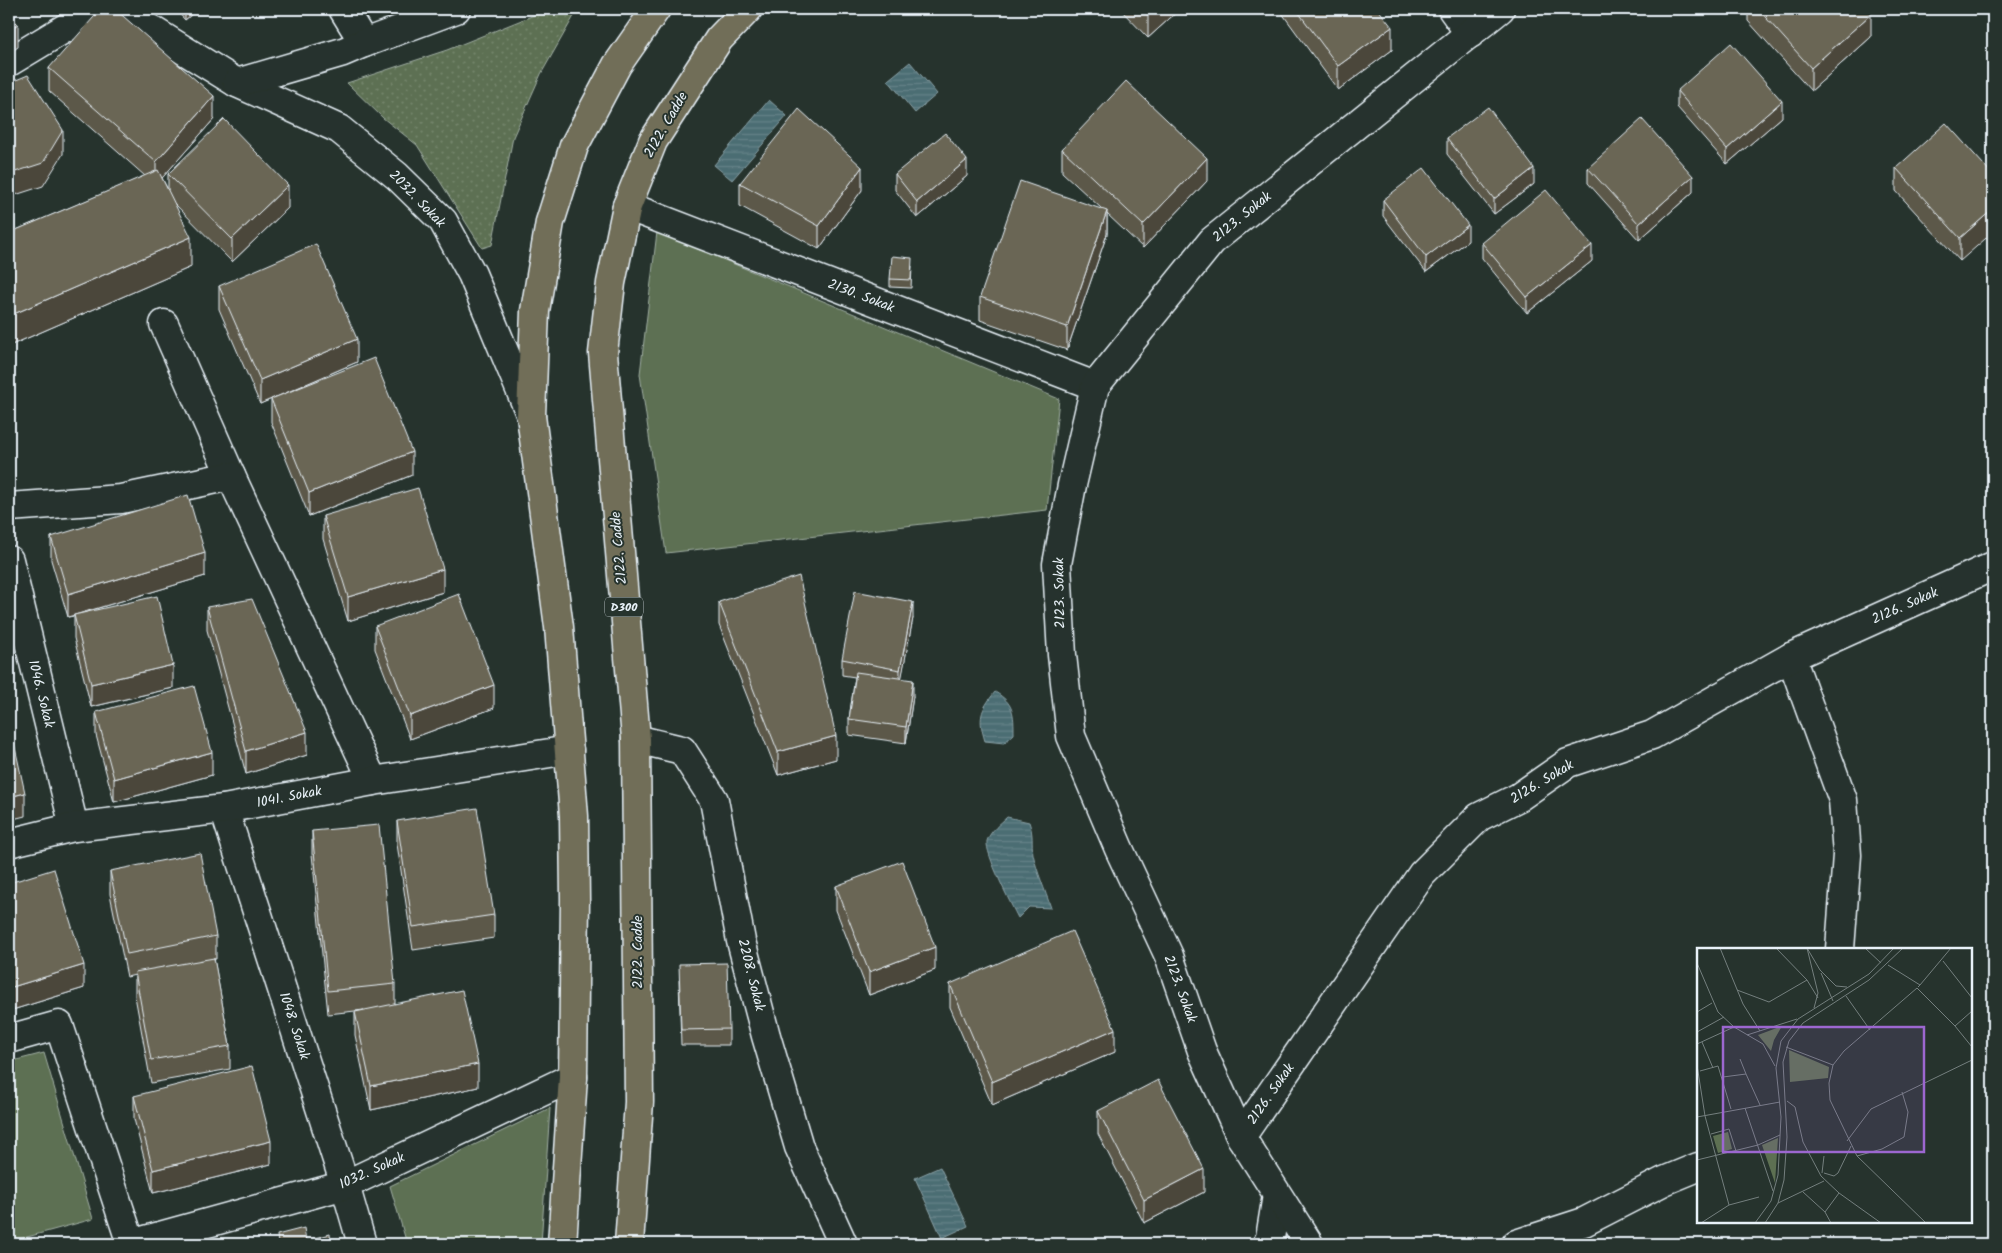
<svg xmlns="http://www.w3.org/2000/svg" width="2002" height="1253" font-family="Kalam,sans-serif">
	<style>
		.grass { fill: url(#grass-dots); stroke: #a2b0a5 }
		.green { fill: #5d7052; stroke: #a2b0a5 }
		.water { fill: url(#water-rules); stroke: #8aa2a8 }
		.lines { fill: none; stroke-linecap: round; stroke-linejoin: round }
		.minor-casing { stroke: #e8f1f8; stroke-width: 31 }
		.highway-casing { stroke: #e8f1f8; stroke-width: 31 }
		.minor { stroke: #26332d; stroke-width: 28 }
		.highway { stroke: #716e59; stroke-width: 28 }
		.wall { fill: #5c5848; stroke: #e8f1f8 }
		.shaded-wall { fill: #4b473b; stroke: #e8f1f8 }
		.building { fill: #6b6654; stroke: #e8f1f8 }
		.labels { text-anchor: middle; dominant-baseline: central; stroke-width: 4; stroke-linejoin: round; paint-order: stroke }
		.shield { fill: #26332d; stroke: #aeb8bb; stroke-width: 1 }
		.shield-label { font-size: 12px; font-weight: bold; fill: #e8f1f8 }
		.street-label { font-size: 14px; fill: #e8f1f8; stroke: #26332d }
		.inset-road { fill: none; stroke: #747f7e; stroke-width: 1 }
		.view { fill: #9c67d0; fill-opacity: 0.15; stroke: #9c67d0; stroke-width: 2.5 }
		.inset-edge { fill: none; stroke: #e8f1f8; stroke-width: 2.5 }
	</style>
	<defs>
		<pattern id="grass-dots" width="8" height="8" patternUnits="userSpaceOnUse" patternTransform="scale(1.25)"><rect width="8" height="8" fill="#5d7052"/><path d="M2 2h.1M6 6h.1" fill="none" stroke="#74856c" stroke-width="1.8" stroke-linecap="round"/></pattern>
		<pattern id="water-rules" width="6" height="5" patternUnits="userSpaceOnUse" patternTransform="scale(1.25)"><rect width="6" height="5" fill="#4c6d73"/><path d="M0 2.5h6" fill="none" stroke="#668288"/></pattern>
	</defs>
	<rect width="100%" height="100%" fill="#26332d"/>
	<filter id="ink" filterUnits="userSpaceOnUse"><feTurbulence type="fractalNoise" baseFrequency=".02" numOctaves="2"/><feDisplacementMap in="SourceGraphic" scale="10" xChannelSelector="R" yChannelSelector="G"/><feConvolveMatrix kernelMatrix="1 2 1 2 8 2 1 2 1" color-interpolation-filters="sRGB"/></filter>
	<g filter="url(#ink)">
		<!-- grass -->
		<path class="grass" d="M549,9H578L541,74L513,137L492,245L482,248L417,145L383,118L347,83L447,50Z"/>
		<!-- green -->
		<g class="green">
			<path d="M657,232L1059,399L1047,510L666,553L640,374Z"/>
			<path d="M44,1053L93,1219L9,1242V1062Z"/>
			<path d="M550,1108L541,1244H407L390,1186Z"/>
		</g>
		<!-- water -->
		<g class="water">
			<path d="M910,62L937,94L915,113L888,80Z"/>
			<path d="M769,100L787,116L732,180L714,165Z"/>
			<path d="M995,692C1014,703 1014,714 1014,734L1004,743L985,741C978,718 980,711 995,692Z"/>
			<path d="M1007,817L1029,822C1034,836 1031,841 1033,854C1037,872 1045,890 1051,908L1029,907L1018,918C1011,904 985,854 987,841C990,831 1001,823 1007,817Z"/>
			<path d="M940,1167L968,1226L942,1238L915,1178Z"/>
		</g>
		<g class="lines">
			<!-- minor casing -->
			<g class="minor-casing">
				<g id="minor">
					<path d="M118,9L237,83L339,129L397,176L443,221L472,274L531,416"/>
					<path d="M343,9L364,43"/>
					<path d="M1452,9L1470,34"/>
					<path d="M9,62L97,9"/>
					<path d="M237,83L343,52L364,43L456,9"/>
					<path d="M627,206L1095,386"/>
					<path d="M164,324L231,476"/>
					<path d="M9,507L121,499L231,476L373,781"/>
					<path d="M9,560L74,827"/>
					<path d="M1791,657L1843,800L1847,855L1840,949"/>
					<path d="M636,739L682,750L714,800L741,941L766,1036L799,1147L843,1244"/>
					<path d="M224,809L345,1185L362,1244"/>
					<path d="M9,843L74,827L224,809L373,781L569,750"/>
					<path d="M9,1039L59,1025L131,1244L345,1185L573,1077"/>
					<path d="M1241,1137L1422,874L1479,817L1519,797L1568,763L1652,735L1791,657L1993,566"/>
					<path d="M1267,1244L1270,1238L1277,1195"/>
					<path d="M1309,1244L1241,1137L1202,1051L1169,956L1119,849L1071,736L1062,655L1057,564L1072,485L1095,386L1212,241L1500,9"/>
					<path d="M1516,1244L1584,1222L1664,1181L1698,1167"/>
				</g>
			</g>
			<!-- highway casing -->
			<g class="highway-casing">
				<g id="highway">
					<path d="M562,1244L573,1077L575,900L574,816L559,627L531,416L535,311L550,222L574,146L617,65L656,9"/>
					<path d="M629,1244L639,1102L636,739L603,353L611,283L627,206L653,141L719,39L748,9"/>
				</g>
			</g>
			<!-- minor -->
			<use href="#minor" class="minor"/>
			<!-- highway -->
			<use href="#highway" class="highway"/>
		</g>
		<!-- wall -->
		<g class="wall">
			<path d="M175,9H198L185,20Z"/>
			<path d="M1120,9H1180L1148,38Z"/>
			<path d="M1279,9H1378L1392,50L1338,90Z"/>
			<path d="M1748,9H1866L1871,37L1811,91L1748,21Z"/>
			<path d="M49,68L214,119L162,178L168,190V174L288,208L232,262L175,204L191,267L9,346V233L145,176L49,91Z"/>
			<path d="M1677,91L1782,117L1727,164L1677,107Z"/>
			<path d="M1447,138L1534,184L1494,214L1447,154Z"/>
			<path d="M1062,149L1207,181L1143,248L1107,214V234L1067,350L980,320V297L1102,209L1062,172Z"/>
			<path d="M1588,168L1693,192L1639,240L1588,183Z"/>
			<path d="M1896,168L1993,175L1960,261L1896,191Z"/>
			<path d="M895,174L967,176L917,218L895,190Z"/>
			<path d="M740,183L862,190L819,249L740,206Z"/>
			<path d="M1383,200L1468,241L1426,272L1383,216Z"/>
			<path d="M1482,243L1592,261L1527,313L1482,258Z"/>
			<path d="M912,266L911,288L890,287V279Z"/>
			<path d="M219,286L357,362L260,404L219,309Z"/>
			<path d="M271,399L412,475L309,516L271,422Z"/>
			<path d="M323,516L443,592L348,621L323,539Z"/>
			<path d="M51,537L205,576L88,611L173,688L91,707L74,638V616L68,617L51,560Z"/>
			<path d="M719,602L836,759L778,775L719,625Z"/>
			<path d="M207,607L307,755L246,774L207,630Z"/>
			<path d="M913,618L901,679L913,696L906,743L849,735V719L855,677L842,675V659Z"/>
			<path d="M375,626L494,708L410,739L375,649Z"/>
			<path d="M96,712L212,775L114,802L96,735Z"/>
			<path d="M397,821L494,915V938L413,950L397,844Z"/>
			<path d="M312,831L395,984V1004L478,1087L371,1110L355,1035V1012L364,1010L328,1014L312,854Z"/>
			<path d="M110,871L216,936V959H214L230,1046V1069L151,1083L135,996V975L127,977L110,894Z"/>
			<path d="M9,883L84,988L9,1011Z"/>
			<path d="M836,886L935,970L869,995L836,910Z"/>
			<path d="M679,980L729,1029V1045H681Z"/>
			<path d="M950,984L1115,1052L992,1105L950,1007Z"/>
			<path d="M134,1096L271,1164L153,1193L134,1119Z"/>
			<path d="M1098,1111L1204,1192L1144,1223L1098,1134Z"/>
		</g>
		<!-- shaded-wall -->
		<g class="shaded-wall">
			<path d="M185,9H198L185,20Z"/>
			<path d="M1155,9H1180L1148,38V15Z"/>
			<path d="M1871,14V37L1811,91V68Z"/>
			<path d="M18,24V47L9,53V30Z"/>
			<path d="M1392,27V50L1338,90V66Z"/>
			<path d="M214,96V119L156,185V162Z"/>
			<path d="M1782,101V117L1727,164V149Z"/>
			<path d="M63,130V154L43,186L9,197V174Z"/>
			<path d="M1207,158V181L1143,248V225Z"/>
			<path d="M967,160V176L917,218V202Z"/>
			<path d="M862,167V190L819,249V226Z"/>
			<path d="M1534,168V184L1494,214V199Z"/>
			<path d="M1693,176V192L1639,240V224Z"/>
			<path d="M288,185V208L232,262V239Z"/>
			<path d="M1993,209V232L1960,261V238Z"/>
			<path d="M1107,211V234L1067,350V327Z"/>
			<path d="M1468,225V241L1426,272V257Z"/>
			<path d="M191,237V267L9,346V316Z"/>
			<path d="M1592,245V261L1527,313V297Z"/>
			<path d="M357,339V362L260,404V380Z"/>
			<path d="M412,452V475L309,516V493Z"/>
			<path d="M205,553V576L68,617V594Z"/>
			<path d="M443,569V592L348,621V597Z"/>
			<path d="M913,602V618L900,686V670Z"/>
			<path d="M173,665V688L91,707V684Z"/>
			<path d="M913,680V696L906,743V727Z"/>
			<path d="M494,685V708L410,739V716Z"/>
			<path d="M307,732V755L246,774V751Z"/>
			<path d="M836,736V759L778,775V752Z"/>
			<path d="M212,752V775L114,802V779Z"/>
			<path d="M25,793V816L9,820V797Z"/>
			<path d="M935,947V970L869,995V972Z"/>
			<path d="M84,965V988L9,1011V988Z"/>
			<path d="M1115,1029V1052L992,1105V1082Z"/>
			<path d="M478,1064V1087L371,1110V1086Z"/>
			<path d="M271,1141V1164L153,1193V1170Z"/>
			<path d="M1204,1169V1192L1144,1223V1200Z"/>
		</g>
		<!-- building -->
		<g class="building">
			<path d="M101,9H115L214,96L156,162L49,68Z"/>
			<path d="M1142,9H1155L1148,15Z"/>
			<path d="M1296,9H1378L1392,27L1338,66Z"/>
			<path d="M1758,9H1866L1871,14L1811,68Z"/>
			<path d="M9,16L18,24L9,30Z"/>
			<path d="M1731,43L1782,101L1727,149L1677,91Z"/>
			<path d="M28,75L63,130L43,163L9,174V83Z"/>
			<path d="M1126,81L1207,158L1143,225L1062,149Z"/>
			<path d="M1488,107L1534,168L1494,199L1447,138Z"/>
			<path d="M799,109L862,167L819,226L740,183Z"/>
			<path d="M224,119L288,185L232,239L168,174Z"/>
			<path d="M1642,119L1693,176L1639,224L1588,168Z"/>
			<path d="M1946,123L1993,175V209L1960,238L1896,168Z"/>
			<path d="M945,133L967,160L917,202L895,174Z"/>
			<path d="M1424,168L1468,225L1426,257L1383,200Z"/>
			<path d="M158,170L191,237L9,316V233Z"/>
			<path d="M1020,181L1107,211L1067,327L980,297Z"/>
			<path d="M1546,190L1592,245L1527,297L1482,243Z"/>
			<path d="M316,244L357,339L260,380L219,286Z"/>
			<path d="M892,256L912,258L911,280L890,279Z"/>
			<path d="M374,358L412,452L309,493L271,399Z"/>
			<path d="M418,488L443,569L348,597L323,516Z"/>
			<path d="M188,495L205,553L68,594L51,537Z"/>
			<path d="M799,576L836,736L778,752L719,602Z"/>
			<path d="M855,591L913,602L900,670L842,659Z"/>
			<path d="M459,594L494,685L410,716L375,626Z"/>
			<path d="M157,596L173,665L91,684L74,615Z"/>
			<path d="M252,599L307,732L246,751L207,607Z"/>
			<path d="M856,672L913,680L906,727L849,719Z"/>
			<path d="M194,686L212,752L114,779L96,712Z"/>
			<path d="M9,720L25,793L9,797Z"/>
			<path d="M477,808L494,915L413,927L397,821Z"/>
			<path d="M379,825L395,984L328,991L312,831Z"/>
			<path d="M200,853L216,936L127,954L110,871Z"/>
			<path d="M902,861L935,947L869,972L836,886Z"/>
			<path d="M54,869L84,965L9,988V883Z"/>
			<path d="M1072,931L1115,1029L992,1082L950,984Z"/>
			<path d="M214,958L230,1046L151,1060L135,972Z"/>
			<path d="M727,963L729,1029L681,1030L679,964Z"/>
			<path d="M462,990L478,1064L371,1086L355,1012Z"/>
			<path d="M252,1066L271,1141L153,1170L134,1096Z"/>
			<path d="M1158,1080L1204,1169L1144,1200L1098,1111Z"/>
			<path d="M304,1228L306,1241L330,1234L331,1244H278L277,1235Z"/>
		</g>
	</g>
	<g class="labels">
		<!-- shield labels -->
		<rect class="shield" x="605" y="597.5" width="38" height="19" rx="4"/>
		<g class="shield-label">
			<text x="624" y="607">D300</text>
		</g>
		<!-- street labels -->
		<g class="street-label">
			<text transform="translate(666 125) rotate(-60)">2122. Cadde</text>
			<text transform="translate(417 199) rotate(46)">2032. Sokak</text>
			<text transform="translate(1242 217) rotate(-39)">2123. Sokak</text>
			<text transform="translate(861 296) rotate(21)">2130. Sokak</text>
			<text transform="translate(619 548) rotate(-95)">2122. Cadde</text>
			<text transform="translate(1060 593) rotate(-91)">2123. Sokak</text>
			<text transform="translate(1905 606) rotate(-24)">2126. Sokak</text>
			<text transform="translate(41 694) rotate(76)">1046. Sokak</text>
			<text transform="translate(1542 782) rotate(-31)">2126. Sokak</text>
			<text transform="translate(289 797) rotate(-11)">1041. Sokak</text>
			<text transform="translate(638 952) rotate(-90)">2122. Cadde</text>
			<text transform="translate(751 975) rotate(76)">2208. Sokak</text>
			<text transform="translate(1180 989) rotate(70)">2123. Sokak</text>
			<text transform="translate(294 1026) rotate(72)">1048. Sokak</text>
			<text transform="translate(1271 1094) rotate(-55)">2126. Sokak</text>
			<text transform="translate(372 1171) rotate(-24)">1032. Sokak</text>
		</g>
	</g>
	<!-- overview -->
	<g transform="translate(1697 948)">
		<rect width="275" height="275" fill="#26332d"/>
		<path d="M85,78L77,92L74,103L61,87Z" fill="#5d7052"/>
		<path d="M92,102L132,119L131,130L93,134ZM31,184L35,201L21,205L16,188ZM81,190L78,235L65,197Z" fill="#5d7052"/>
		<path class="inset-road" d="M23,0L46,56L63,83M79,0L110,32L121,50M168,0L184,15M246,13L275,50M0,15L21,64L37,79L66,96L78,118M191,17L223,37L221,39M124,25L136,53M223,37L254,0M220,40L147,103L136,117L132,135L133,152L160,208L229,275M220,40L258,78L275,63M40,42L72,54L110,32M149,48L173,82M117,60L121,45L110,0L123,22L139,38L150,39M0,64L15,55M258,78L275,99M0,84L27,69M50,87L100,71M5,94L16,120M0,96L37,79M89,99L136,117M43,111L49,126M0,117L8,168L32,257M3,123L21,118L34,161M26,129L49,126L63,157M90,153L98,159L106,194L124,228L142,245L184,275M48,160L76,243M0,169L83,154M14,186L32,181L39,203M150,193L174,161L275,112M160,208L185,201L207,189L211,164L205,144M0,212L61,197L83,187M125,225L127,208M127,225L137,228L141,225L154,198M106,244L128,264M81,255L127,233M4,275L32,257L62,249M58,275L74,253L81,227L84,169L79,120L84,93L101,71L172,26L197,0M68,275L81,255L87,232L90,189L86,114L92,93L106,75L172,32L206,0M134,275L128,264L142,245"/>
		<path class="view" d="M26,79H227V204H26Z"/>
		<rect width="275" height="275" class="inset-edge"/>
	</g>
	<!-- margin -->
	<rect width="2002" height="1253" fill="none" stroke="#26332d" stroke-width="30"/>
	<rect x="15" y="15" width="1972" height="1223" fill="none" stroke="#e8f1f8" stroke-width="2" filter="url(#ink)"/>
</svg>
